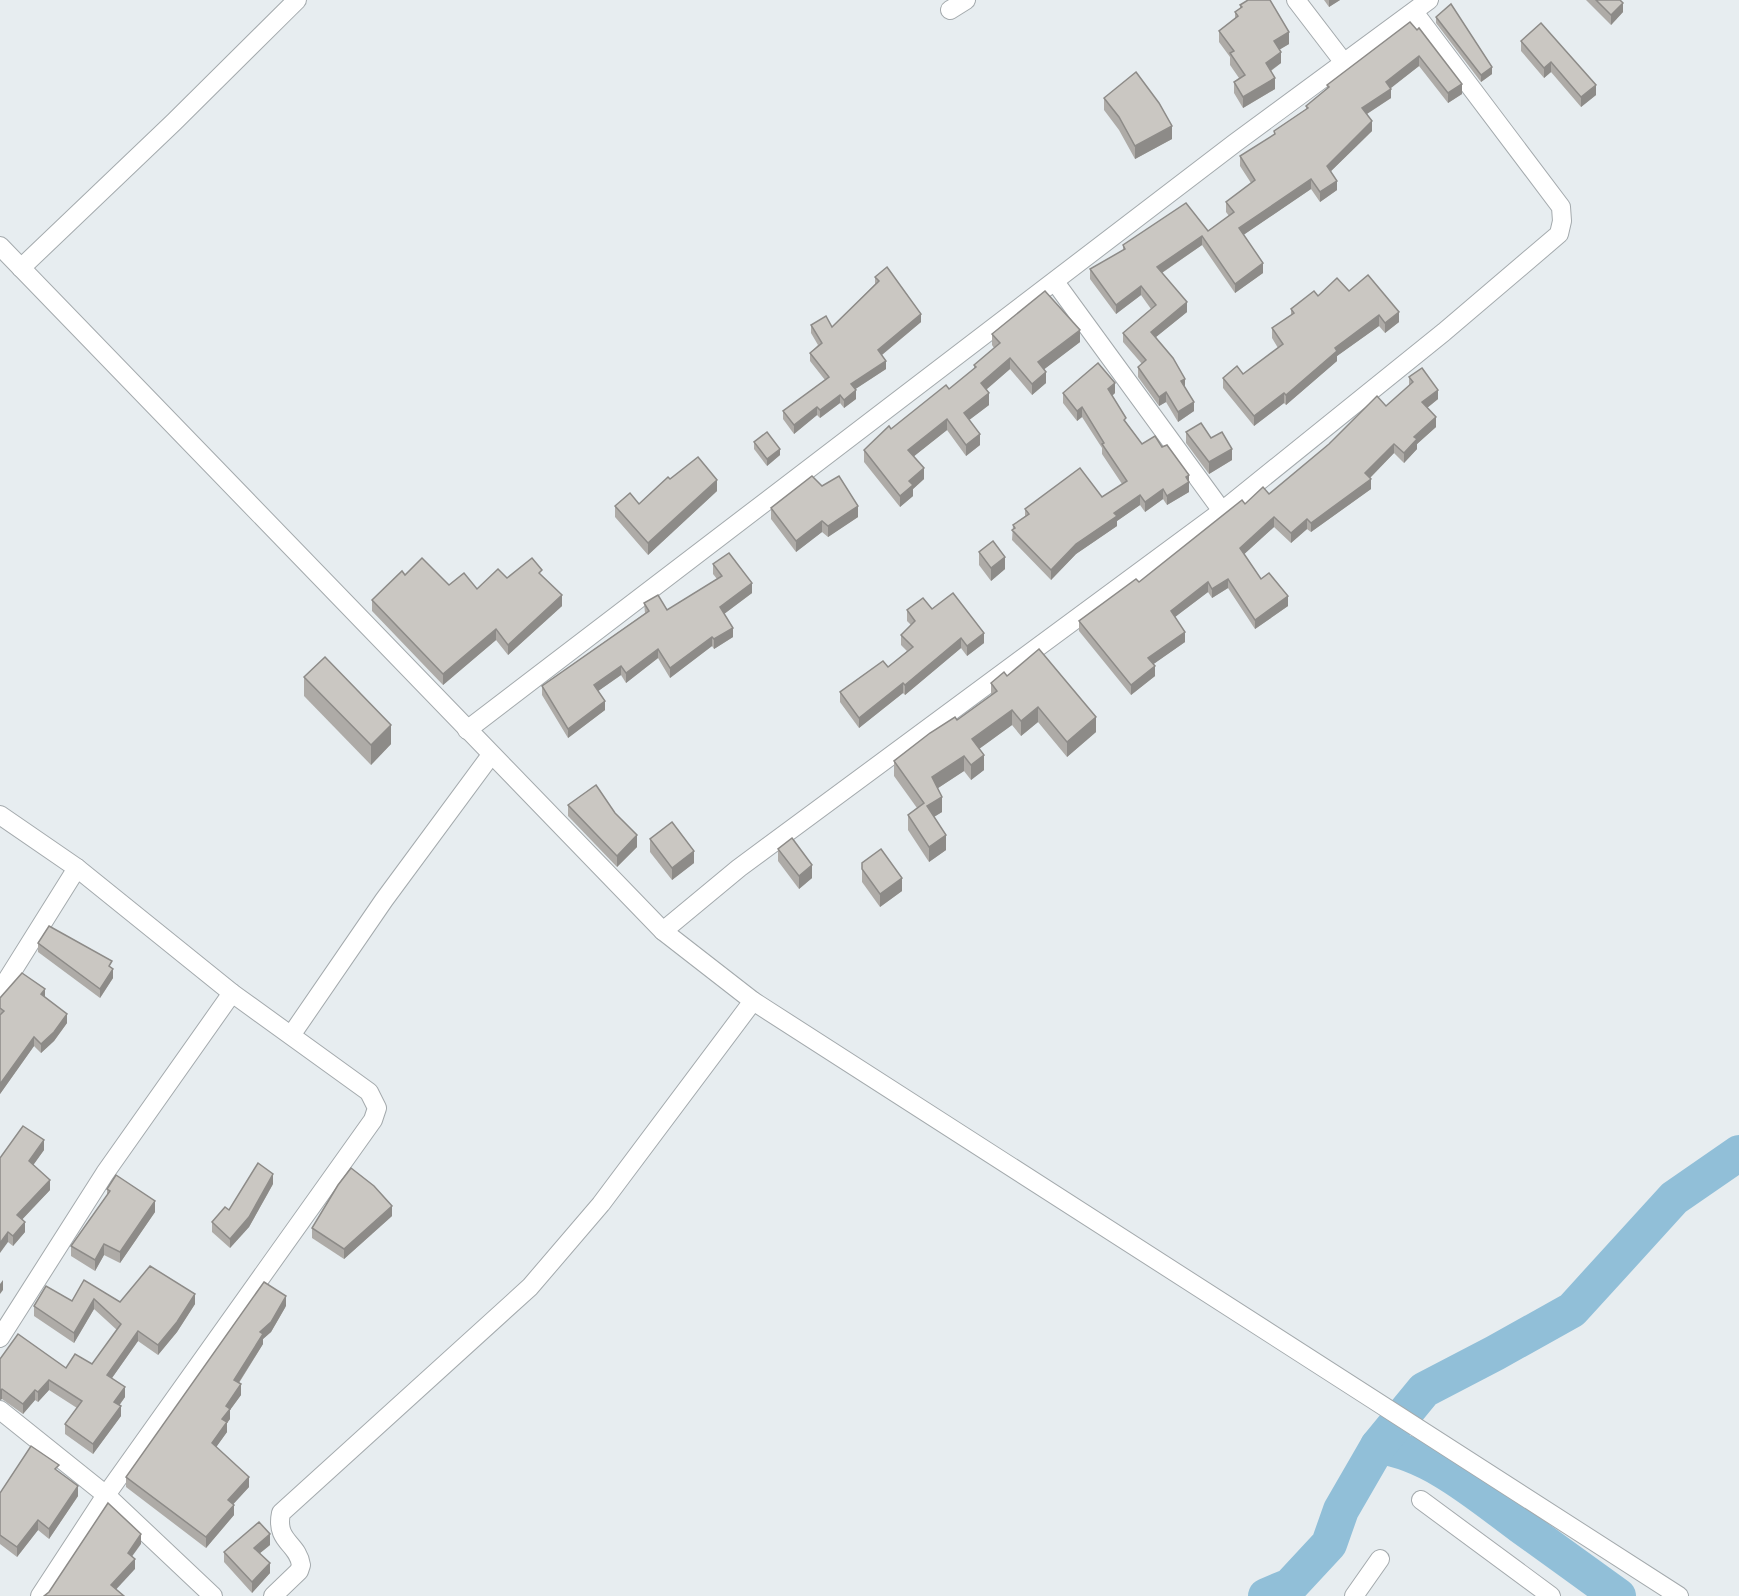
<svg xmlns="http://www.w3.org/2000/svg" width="1739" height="1596" font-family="'PT Sans Narrow',sans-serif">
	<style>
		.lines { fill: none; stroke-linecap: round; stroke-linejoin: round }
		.river { stroke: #91bfd8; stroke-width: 36 }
		.minor-casing { stroke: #a4aaad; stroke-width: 20 }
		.minor { stroke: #fff; stroke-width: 18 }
		.wall { fill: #aeaba7 }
		.shaded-wall { fill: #8d8b88 }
		.building { fill: #cac7c2; stroke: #8d8b88; stroke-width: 1.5 }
	</style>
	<rect width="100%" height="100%" fill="#e7edf0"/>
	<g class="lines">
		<!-- river -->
		<g class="river">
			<path d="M1378,1446C1431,1453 1479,1495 1521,1526C1553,1549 1586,1573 1618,1596"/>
			<path d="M1266,1596L1290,1586L1329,1544L1341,1510L1378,1446L1424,1390L1495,1353L1572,1310L1674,1198L1739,1153"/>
		</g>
		<!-- minor casing -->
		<g class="minor-casing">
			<g id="minor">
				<path d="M1296,0L1345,64"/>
				<path d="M950,10L966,0"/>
				<path d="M0,246L663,931L753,1001L1679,1596"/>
				<path d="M21,268L174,122L297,0"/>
				<path d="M1055,282L1222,511"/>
				<path d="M467,730L1235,143L1429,0"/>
				<path d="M0,815L77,868L232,993L369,1092L377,1108L373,1120L106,1495L40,1596"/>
				<path d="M663,931L739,868L1222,511L1444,332L1559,234L1562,221L1561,207L1414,12"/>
				<path d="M0,991L77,868"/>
				<path d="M292,1034L384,900L491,755"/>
				<path d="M0,1338L105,1173L232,993"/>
				<path d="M0,1410L106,1495L213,1596"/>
				<path d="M1421,1500L1551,1596"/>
				<path d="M273,1596L299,1571L301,1565C298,1543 275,1542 281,1513L530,1287L601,1204L753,1001"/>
				<path d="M1354,1596L1380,1559"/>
			</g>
		</g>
		<!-- minor -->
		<use href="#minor" class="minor"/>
	</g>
	<!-- wall -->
	<g class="wall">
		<path d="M1324,0H1340L1329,7Z"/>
		<path d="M1586,0H1620L1623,12L1611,25Z"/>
		<path d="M1240,5L1289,44L1280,49L1281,63L1271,71L1275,89L1243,108L1234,93V82L1239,78L1230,65V57L1219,42V31L1235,18V12L1240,9Z"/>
		<path d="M1436,17L1492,74L1481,82L1436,23Z"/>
		<path d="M1410,22L1462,94L1448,103L1419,66L1390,88L1391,98L1367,114L1372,131L1331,171L1337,190L1320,202L1311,189L1243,235L1263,273L1235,293L1202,245L1162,273L1187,312L1156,337L1185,388L1194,411L1178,422L1166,402L1159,406L1138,377V367L1142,364L1123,342V333L1151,309L1141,295L1116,314L1090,279V269L1123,250V245L1208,231L1229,216L1226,212V202L1251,183L1240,166V156L1274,135V131L1306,109V106L1327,89V85Z"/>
		<path d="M1541,23L1596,95L1581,107L1551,72L1544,78L1521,51V41Z"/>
		<path d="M1104,98L1172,139L1135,159L1119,130L1104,110Z"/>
		<path d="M875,277L921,322L882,355L886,369L855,389L856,399L844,408L840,403L820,418L817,415L794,434L783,419V411L825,380L810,361V353L818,345L811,333V325L832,327L875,284Z"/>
		<path d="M1349,291L1399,322L1385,333L1379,326L1337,356V361L1286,405L1284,403L1254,426L1223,388V378L1243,374L1278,348L1272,338V328L1291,315V309L1318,296Z"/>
		<path d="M992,334L1080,342L1044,369L1046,383L1032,395L1010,369L986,390L989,405L969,420L980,445L966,456L947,430L914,456L924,479L913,489V496L900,507L864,462V450L891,429L949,389L974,369V365L994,348L992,345Z"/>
		<path d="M1409,377L1438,399L1427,408L1436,427L1417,444V449L1404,463L1394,453L1370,478L1371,489L1311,532L1307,529L1291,543L1274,527L1244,554L1261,579L1288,606L1255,629L1228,588L1212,598L1208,592L1175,617L1185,642L1153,664L1155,676L1131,695L1079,631V621L1139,582L1245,504L1269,494L1386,406L1409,386Z"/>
		<path d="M1063,393H1115L1112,396L1126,422L1142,444L1162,447L1189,485V492L1167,505L1163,499L1145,512L1140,505L1117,521V526L1076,554L1051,580L1012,540L1013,525L1025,516V509L1102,497L1122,484L1102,454V448L1082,417L1077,421L1063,403Z"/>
		<path d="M1186,432L1211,438L1232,460L1209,474L1186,443Z"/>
		<path d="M754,442L780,455L767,466L754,449Z"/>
		<path d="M670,479L717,491L648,555L615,517V506L639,504Z"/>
		<path d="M822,486L858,517L828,537L822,532L796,552L771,519V508Z"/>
		<path d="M979,552L1005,569L991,581L979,565Z"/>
		<path d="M713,564L752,593L724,614L733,637L714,649L712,646L670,678L658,658L626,683L621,675L598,691L605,710L568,738L542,695V686L645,613L644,603L667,610L717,579L713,574Z"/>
		<path d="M542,576L562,606L508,655L496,640L443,685L372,611V600L449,585L477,589L507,578Z"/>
		<path d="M932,609L984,643L967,656L961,648L905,695L903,693L859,728L840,702V692L888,667L907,651L901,645V635L911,625L907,621V610Z"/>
		<path d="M1007,676L1096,732L1067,757L1038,722L1021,736L1012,725L979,749L984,770L971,780L964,771L938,788L942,812L934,817L946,850L929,862L908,830V815L917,808L894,776V761L957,720L991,696V683Z"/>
		<path d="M304,677L391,744L371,765L304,696Z"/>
		<path d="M568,805L615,813L637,847L617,867L568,816Z"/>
		<path d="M650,839L694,863L672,880L650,852Z"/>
		<path d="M778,849L812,878L799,889L778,861Z"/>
		<path d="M862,863L902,891L880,907L862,882Z"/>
		<path d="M38,943L112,968L113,978L100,998L38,952Z"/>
		<path d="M45,997L67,1023L54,1041L41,1053L34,1046L0,1094V998Z"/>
		<path d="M44,1150L33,1165L50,1190L22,1219L25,1232L13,1246L8,1242L0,1158Z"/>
		<path d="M273,1184L249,1227L230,1248L212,1232V1222L229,1210Z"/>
		<path d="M107,1189L155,1212L120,1263L104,1255L95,1271L71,1256V1246L107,1195Z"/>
		<path d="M392,1216L344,1259L312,1238V1228Z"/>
		<path d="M84,1280L120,1302L195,1304L177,1332L158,1355L138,1341L112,1378L125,1397L119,1406L121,1416L93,1454L65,1434V1424L77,1408L49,1390L38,1402L35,1400L23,1414L2,1399L0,1400V1359L66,1368L92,1364L117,1330L94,1309L74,1343L34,1316V1306L72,1301Z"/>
		<path d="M286,1306L271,1332L263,1339V1344L239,1383L241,1395L230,1410V1419L227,1423V1432L216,1447L249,1487L233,1504L234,1515L206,1548L126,1487V1477Z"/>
		<path d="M59,1472L78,1496L49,1539L38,1530L17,1557L0,1544V1493Z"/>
		<path d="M270,1545L260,1553L270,1573L252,1593L224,1562V1552Z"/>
	</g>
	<!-- shaded-wall -->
	<g class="shaded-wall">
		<path d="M1329,0H1340L1329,7Z"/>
		<path d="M1623,3V12L1611,25V15Z"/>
		<path d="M1289,32V44L1274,53V41Z"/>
		<path d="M1281,52V63L1266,74V63Z"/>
		<path d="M1419,56V66L1386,92V82Z"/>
		<path d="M1551,62V72L1544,78V68Z"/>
		<path d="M1492,67V74L1481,82V75Z"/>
		<path d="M1275,78V89L1243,108V97Z"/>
		<path d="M1462,84V94L1448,103V93Z"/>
		<path d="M1596,85V95L1581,107V97Z"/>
		<path d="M1391,89V98L1362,117V108Z"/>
		<path d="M1372,121V131L1327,175V166Z"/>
		<path d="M1172,126V139L1135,159V146Z"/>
		<path d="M1311,179V189L1239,238V228Z"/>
		<path d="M1337,181V190L1320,202V192Z"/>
		<path d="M1202,236V245L1157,276V267Z"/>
		<path d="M1263,263V273L1235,293V284Z"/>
		<path d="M1141,286V295L1116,314V305Z"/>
		<path d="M1187,302V312L1151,341V332Z"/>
		<path d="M1399,312V322L1385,333V323Z"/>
		<path d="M921,314V322L878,358V350Z"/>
		<path d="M1379,315V326L1337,356V361L1286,405V395L1335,348Z"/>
		<path d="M1080,330V342L1038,374V362Z"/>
		<path d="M1010,358V369L981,394V383Z"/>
		<path d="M886,361V369L851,392V384Z"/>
		<path d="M1046,372V383L1032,395V384Z"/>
		<path d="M1185,379V388L1181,381Z"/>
		<path d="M1115,383V393L1108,399V389Z"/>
		<path d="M856,390V399L844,408V400Z"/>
		<path d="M1438,390V399L1422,412V402Z"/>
		<path d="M1166,392V402L1159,406V397Z"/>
		<path d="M989,393V405L964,424V413Z"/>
		<path d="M1284,393V403L1254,426V416Z"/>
		<path d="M840,395V403L820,418V410Z"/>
		<path d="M1194,402V411L1178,422V412Z"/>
		<path d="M817,407V415L794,434V425Z"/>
		<path d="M1082,407V417L1077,421V411Z"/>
		<path d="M1436,417V427L1417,444V449L1404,463V453L1414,437Z"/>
		<path d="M947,419V430L908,461V450Z"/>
		<path d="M980,434V445L966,456V445Z"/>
		<path d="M1394,444V453L1365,483V473Z"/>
		<path d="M780,449V455L767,466V459Z"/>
		<path d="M1232,449V460L1209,474V462Z"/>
		<path d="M924,468V479L913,489V496L900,507V496L909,481Z"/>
		<path d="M1189,475V492L1167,505V496L1186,477Z"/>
		<path d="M1371,479V489L1311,532V523Z"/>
		<path d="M717,480V491L648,555V543Z"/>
		<path d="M1163,489V499L1145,512V502Z"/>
		<path d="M1140,495V505L1117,521V526L1076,554L1051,580V570L1076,544L1114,513Z"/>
		<path d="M858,506V517L828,537V526Z"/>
		<path d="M1274,517V527L1240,558V548Z"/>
		<path d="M1307,519V529L1291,543V533Z"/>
		<path d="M822,521V532L796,552V541Z"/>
		<path d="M1005,557V569L991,581V568Z"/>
		<path d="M1228,579V588L1212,598V589Z"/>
		<path d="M1208,582V592L1171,620V611Z"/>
		<path d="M752,583V593L720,617V607Z"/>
		<path d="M562,595V606L508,655V645Z"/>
		<path d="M1288,596V606L1255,629V620Z"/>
		<path d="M733,628V637L714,649V639Z"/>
		<path d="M496,629V640L443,685V674Z"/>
		<path d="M1185,632V642L1148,668V658Z"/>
		<path d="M984,633V643L967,656V646Z"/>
		<path d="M712,637V646L670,678V668Z"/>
		<path d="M961,638V648L905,695V685Z"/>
		<path d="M658,649V658L626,683V673Z"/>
		<path d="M621,666V675L594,694V685Z"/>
		<path d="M1155,666V676L1131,695V685Z"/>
		<path d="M903,683V693L859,728V718Z"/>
		<path d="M605,701V710L568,738V729Z"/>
		<path d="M1038,707V722L1021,736V721Z"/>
		<path d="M1012,710V725L972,754V739Z"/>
		<path d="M1096,717V732L1067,757V742Z"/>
		<path d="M391,725V744L371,765V745Z"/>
		<path d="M984,755V770L971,780V765Z"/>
		<path d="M964,756V771L932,792V777Z"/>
		<path d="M942,797V812L927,821V806Z"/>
		<path d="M637,835V847L617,867V856Z"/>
		<path d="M946,835V850L929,862V847Z"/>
		<path d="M694,851V863L672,880V868Z"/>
		<path d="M812,865V878L799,889V876Z"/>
		<path d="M902,878V891L880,907V894Z"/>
		<path d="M113,969V978L100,998V989Z"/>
		<path d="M45,989V998L41,994Z"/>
		<path d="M67,1014V1023L54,1041L41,1053V1044Z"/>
		<path d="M34,1037V1046L0,1094V1084Z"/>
		<path d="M44,1140V1150L29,1171V1161Z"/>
		<path d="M273,1174V1184L249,1227L230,1248V1239Z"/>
		<path d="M50,1180V1190L17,1225V1215Z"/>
		<path d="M155,1201V1212L120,1263V1252Z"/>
		<path d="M392,1206V1216L344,1259V1249Z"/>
		<path d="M25,1222V1232L13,1246V1236Z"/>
		<path d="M8,1232V1242L0,1253V1243Z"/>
		<path d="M104,1244V1255L95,1271V1260Z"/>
		<path d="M3,1280V1290L0,1294V1284Z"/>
		<path d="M195,1294V1304L177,1332L158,1355V1345Z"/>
		<path d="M286,1296V1306L271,1332L263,1339V1344L234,1390V1380L260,1332Z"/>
		<path d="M94,1299V1309L74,1343V1333Z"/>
		<path d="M138,1331V1341L107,1385V1375Z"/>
		<path d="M49,1380V1390L38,1402V1392Z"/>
		<path d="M241,1384V1395L230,1410V1419L227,1423V1432L212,1453V1443L222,1419L226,1406Z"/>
		<path d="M125,1387V1397L114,1412V1402Z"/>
		<path d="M2,1389V1399L0,1400V1390Z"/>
		<path d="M35,1390V1400L23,1414V1404Z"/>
		<path d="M121,1406V1416L93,1454V1444Z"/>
		<path d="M249,1477V1487L228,1510V1500Z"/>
		<path d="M78,1486V1496L49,1539V1529Z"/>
		<path d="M234,1505V1515L206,1548V1537Z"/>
		<path d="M38,1520V1530L17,1557V1547Z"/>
		<path d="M141,1534V1544L128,1562V1553Z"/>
		<path d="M270,1534V1545L254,1558V1548Z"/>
		<path d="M135,1559V1569L111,1595V1585Z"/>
		<path d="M270,1563V1573L252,1593V1582Z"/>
	</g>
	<!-- building -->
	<g class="building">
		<path d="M1248,0H1270L1289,32L1274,41L1281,52L1266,63L1275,78L1243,97L1234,82L1245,75L1230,53L1234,51L1219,31L1238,16L1235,12L1242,7L1240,5Z"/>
		<path d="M1596,0H1620L1623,3L1611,15Z"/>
		<path d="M1451,4L1492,67L1481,75L1436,17Z"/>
		<path d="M1410,22L1417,30L1419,28L1462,84L1448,93L1419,56L1386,82L1391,89L1362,108L1372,121L1327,166L1337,181L1320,192L1311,179L1239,228L1263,263L1235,284L1202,236L1157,267L1187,302L1151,332L1173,358L1185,379L1181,381L1194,402L1178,412L1166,392L1159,397L1138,367L1146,360L1123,333L1156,305L1141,286L1116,305L1090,269L1125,249L1123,245L1186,203L1208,231L1234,212L1226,202L1255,180L1240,156L1275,134L1274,131L1308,108L1306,106L1329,87L1327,85Z"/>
		<path d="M1541,23L1596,85L1581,97L1551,62L1544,68L1521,41Z"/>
		<path d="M1136,72L1159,103L1172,126L1135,146L1119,117L1104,98Z"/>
		<path d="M887,267L921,314L878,350L886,361L851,384L856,390L844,400L840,395L820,410L817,407L794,425L783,411L829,377L810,353L822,343L811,325L826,316L832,327L879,281L875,277Z"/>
		<path d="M1368,275L1399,312L1385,323L1379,315L1335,348L1337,351L1286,395L1284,393L1254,416L1223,378L1237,366L1243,374L1283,344L1272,328L1294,313L1291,309L1314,291L1318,296L1337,278L1349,291Z"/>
		<path d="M1045,291L1080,330L1038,362L1046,372L1032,384L1010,358L981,383L989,393L964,413L980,434L966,445L947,419L908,450L924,468L909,481L913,485L900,496L864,450L889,426L891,429L946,385L949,389L976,367L974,365L1000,343L992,334Z"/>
		<path d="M1098,363L1115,383L1108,389L1126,418L1124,420L1142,444L1155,436L1162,447L1167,445L1189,475L1186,477L1189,482L1167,496L1163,489L1145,502L1140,495L1114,513L1117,516L1076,544L1051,570L1012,530L1015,528L1013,525L1029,514L1025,509L1080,468L1102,497L1127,481L1102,444L1104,443L1082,407L1077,411L1063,393Z"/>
		<path d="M1422,368L1438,390L1422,402L1436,417L1414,437L1417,439L1404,453L1394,444L1365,473L1371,479L1311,523L1307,519L1291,533L1274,517L1240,548L1261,579L1269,573L1288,596L1255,620L1228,579L1212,589L1208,582L1171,611L1185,632L1148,658L1155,666L1131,685L1079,621L1136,579L1139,582L1242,500L1245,504L1263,487L1269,494L1329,444L1377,396L1386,406L1413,382L1409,377Z"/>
		<path d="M1201,423L1211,438L1222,432L1232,449L1209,462L1186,432Z"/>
		<path d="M767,432L780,449L767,459L754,442Z"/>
		<path d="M698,457L717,480L648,543L615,506L630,493L639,504L668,477L670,479Z"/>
		<path d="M812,476L822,486L839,476L858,506L828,526L822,521L796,541L771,508Z"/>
		<path d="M993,541L1005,557L991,568L979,552Z"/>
		<path d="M729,553L752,583L720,607L733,628L714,639L712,637L670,668L658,649L626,673L621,666L594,685L605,701L568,729L542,686L649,611L644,603L658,595L667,610L722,576L713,564Z"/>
		<path d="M422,558L449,585L464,573L477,589L498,569L507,578L532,558L542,570L539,573L562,595L508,645L496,629L443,674L372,600L402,571L405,575Z"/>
		<path d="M953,593L984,633L967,646L961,638L905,685L903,683L859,718L840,692L883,661L888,667L913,647L901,635L915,621L907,610L923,598L932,609Z"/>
		<path d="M1039,649L1096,717L1067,742L1038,707L1021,721L1012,710L972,739L984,755L971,765L964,756L932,777L942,797L927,806L946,835L929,847L908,815L924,803L894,761L930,733L955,717L957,720L997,691L991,683L1004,672L1007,676Z"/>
		<path d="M325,657L391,725L371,745L304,677Z"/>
		<path d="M596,785L615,813L637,835L617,856L568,805Z"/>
		<path d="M672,822L694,851L672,868L650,839Z"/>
		<path d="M792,838L812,865L799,876L778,849Z"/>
		<path d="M881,849L902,878L880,894L862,869V863Z"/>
		<path d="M49,926L112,961L109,966L113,969L100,989L38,943Z"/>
		<path d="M22,973L45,989L41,994L67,1014L54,1032L41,1044L34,1037L0,1084V1015L4,1011L0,1008V998Z"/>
		<path d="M23,1126L44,1140L29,1161L50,1180L17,1215L25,1222L13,1236L8,1232L0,1243V1158Z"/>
		<path d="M258,1163L273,1174L249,1217L230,1239L212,1222L225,1207L229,1210Z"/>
		<path d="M351,1168L374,1186L392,1206L344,1249L312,1228L338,1185Z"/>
		<path d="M116,1175L155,1201L120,1252L104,1244L95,1260L71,1246L110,1191L107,1189Z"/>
		<path d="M150,1266L195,1294L177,1322L158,1345L138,1331L107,1375L125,1387L114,1402L121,1406L93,1444L65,1424L82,1401L49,1380L38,1392L35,1390L23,1404L2,1389L0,1390V1359L18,1334L66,1368L75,1354L92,1364L121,1324L94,1299L74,1333L34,1306L46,1286L72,1301L84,1280L120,1302Z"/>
		<path d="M264,1282L286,1296L271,1322L260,1332L263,1334L234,1380L241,1384L226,1406L230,1409L222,1419L227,1422L212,1443L249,1477L228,1500L234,1505L206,1537L126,1477Z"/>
		<path d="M31,1446L59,1465L55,1469L78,1486L49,1529L38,1520L17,1547L0,1535V1493Z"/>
		<path d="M108,1503L141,1534L128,1553L135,1559L111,1585L124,1596H44L49,1592Z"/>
		<path d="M259,1522L270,1534L254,1548L270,1563L252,1582L224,1552Z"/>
	</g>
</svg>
